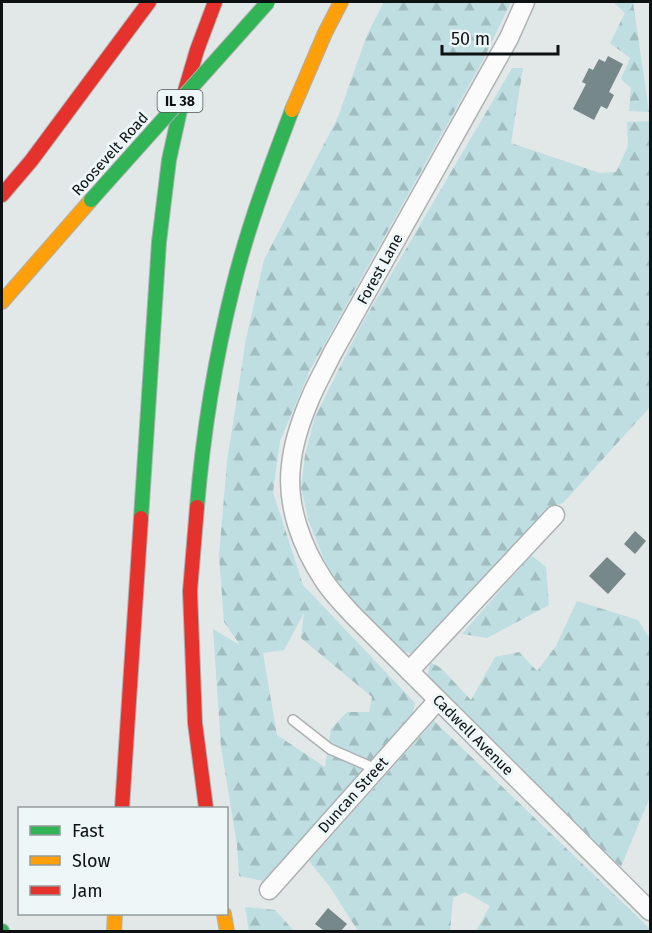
<svg xmlns="http://www.w3.org/2000/svg" width="652" height="933" font-family="'Fira Sans',sans-serif">
	<style>
		.forest { fill: url(#forest-firs); fill-rule: evenodd }
		.building { fill: #77888a }
		.lines { fill: none; stroke-linecap: round; stroke-linejoin: round }
		.lane-casing { stroke: #adb1b2; stroke-width: 12 }
		.street-casing { stroke: #adb1b2; stroke-width: 21 }
		.fast-casing { stroke: #adb1b2; stroke-width: 16 }
		.slow-casing { stroke: #adb1b2; stroke-width: 16 }
		.jam-casing { stroke: #adb1b2; stroke-width: 16 }
		.lane { stroke: #fbfbfc; stroke-width: 9 }
		.street { stroke: #fbfbfc; stroke-width: 18 }
		.fast { stroke: #30b455; stroke-width: 14 }
		.slow { stroke: #ff9f0a; stroke-width: 14 }
		.jam { stroke: #e5322d; stroke-width: 14 }
		.fast-bridge-casing { stroke: #adb1b2; stroke-width: 16; stroke-linecap: butt }
		.fast-bridge { stroke: #30b455; stroke-width: 14 }
		.labels { text-anchor: middle; dominant-baseline: central; stroke-width: 6; stroke-linejoin: round; paint-order: stroke }
		.shield { fill: #edf7f8; stroke: #515656; stroke-width: 1.5 }
		.shield-label { font-size: 14px; font-weight: bold; fill: #0e1111 }
		.street-label { font-size: 15px; fill: #0e1111; stroke: #edf7f8 }
	</style>
	<defs>
		<pattern id="forest-firs" width="22" height="20" patternUnits="userSpaceOnUse" patternTransform="scale(1.5)"><rect width="22" height="20" fill="#bedee1"/><path d="M5 1l3.5 6h-7zM16 11l3.5 6h-7z" fill="#a2bdc0"/></pattern>
	</defs>
	<rect width="100%" height="100%" fill="#e2e7e8"/>
	<!-- forest -->
	<g class="forest">
		<path d="M384,2H511L482,62L310,370L280,441L273,492L303,585L415,703L412,717L263,881L239,876L237,845L221,747L213,629L240,645L224,622L219,556L227,462L246,339L264,260L338,117L367,35ZM304,613L301,638L372,697L369,712H347L331,729L325,767L277,735L263,653L284,650Z"/>
		<path d="M613,2H633L649,112L629,111L631,88L621,79L630,58L610,43L625,13Z"/>
		<path d="M512,68H523L511,143L600,173L616,172L628,146L627,122L649,121L650,125V407L563,503L549,507L413,654L400,650L352,605L325,562L309,522L301,488L305,455L315,417L359,329Z"/>
		<path d="M531,555L546,567L549,605L487,638L462,634Z"/>
		<path d="M577,601L638,620L650,639V794L649,799L621,867L427,679L430,662L441,668L471,700L495,657L519,652L537,671L556,646Z"/>
		<path d="M434,721L650,929V931H476L490,906L465,892L453,898L450,931H358L330,887L309,861Z"/>
		<path d="M245,907L275,910L294,931H249Z"/>
	</g>
	<!-- building -->
	<g class="building">
		<path d="M608,56L623,64L609,92L614,95L607,109L601,106L594,120L573,109L586,84L582,82L589,68L593,70L599,59L605,62Z"/>
		<path d="M635,531L646,541L635,554L624,544Z"/>
		<path d="M607,557L626,574L608,594L589,576Z"/>
		<path d="M328,908L347,924L340,932H321L323,930L315,924Z"/>
	</g>
	<g class="lines">
		<!-- lane casing -->
		<g class="lane-casing">
			<path id="lane" d="M293,720L330,749L376,769"/>
		</g>
		<!-- street casing -->
		<g class="street-casing">
			<g id="street">
				<path d="M525,2L509,38L332,354C325,369 316,384 310,399C301,420 293,443 291,466C286,505 302,547 323,579C331,592 343,604 353,615L650,911"/>
				<path d="M409,671L555,515"/>
				<path d="M269,890L438,700"/>
			</g>
		</g>
		<!-- fast casing -->
		<g class="fast-casing">
			<g id="fast">
				<path d="M197,507C203,434 215,359 233,287C248,226 270,168 292,110"/>
				<path d="M141,518L159,242L169,160L182,101"/>
				<path d="M2,931V932"/>
			</g>
		</g>
		<!-- slow casing -->
		<g class="slow-casing">
			<g id="slow">
				<path d="M292,110L325,33L341,2"/>
				<path d="M2,302L91,200"/>
				<path d="M224,914L227,932"/>
				<path d="M114,932L115,914"/>
			</g>
		</g>
		<!-- jam casing -->
		<g class="jam-casing">
			<g id="jam">
				<path d="M182,101L197,50L215,2"/>
				<path d="M2,195L31,161L149,2"/>
				<path d="M197,507L190,591L195,723L206,808"/>
				<path d="M122,808L141,518"/>
			</g>
		</g>
		<!-- lane -->
		<use href="#lane" class="lane"/>
		<!-- street -->
		<use href="#street" class="street"/>
		<!-- fast -->
		<use href="#fast" class="fast"/>
		<!-- slow -->
		<use href="#slow" class="slow"/>
		<!-- jam -->
		<use href="#jam" class="jam"/>
		<!-- fast-bridge casing -->
		<g class="fast-bridge-casing">
			<path id="fast-bridge" d="M91,200L268,2"/>
		</g>
		<!-- fast-bridge -->
		<use href="#fast-bridge" class="fast-bridge"/>
	</g>
	<g class="labels">
		<!-- shield labels -->
		<rect class="shield" x="157.5" y="90" width="45" height="22" rx="4.5"/>
		<g class="shield-label">
			<text x="180" y="101">IL 38</text>
		</g>
		<!-- street labels -->
		<g class="street-label">
			<text transform="translate(110 154) rotate(-48)">Roosevelt Road</text>
			<text transform="translate(380 269) rotate(-61)">Forest Lane</text>
			<text transform="translate(473 735) rotate(45)">Cadwell Avenue</text>
			<text transform="translate(353 795) rotate(-48)">Duncan Street</text>
		</g>
	</g>
	<!-- border -->
	<rect width="652" height="933" fill="none" stroke="#0e1111" stroke-width="6"/>
	<!-- legend -->
	<rect x="18" y="807" width="210" height="108" fill="#edf7f8" stroke="#949b9c" stroke-width="1.5"/>
	<rect x="30" y="826" width="30" height="9" fill="#30b455" stroke="#949b9c" stroke-width="1.5"/>
	<text x="72" y="837" font-size="18" fill="#0e1111">Fast</text>
	<rect x="30" y="856" width="30" height="9" fill="#ff9f0a" stroke="#949b9c" stroke-width="1.5"/>
	<text x="72" y="867" font-size="18" fill="#0e1111">Slow</text>
	<rect x="30" y="886" width="30" height="9" fill="#e5322d" stroke="#949b9c" stroke-width="1.5"/>
	<text x="72" y="897" font-size="18" fill="#0e1111">Jam</text>
	<!-- scale -->
	<path d="M442 45v9h116v-9" fill="none" stroke="#0e1111" stroke-width="3"/>
	<text x="451" y="45" font-size="18" fill="#0e1111" stroke="#edf7f8" stroke-width="4.5" paint-order="stroke">50 m</text>
</svg>
